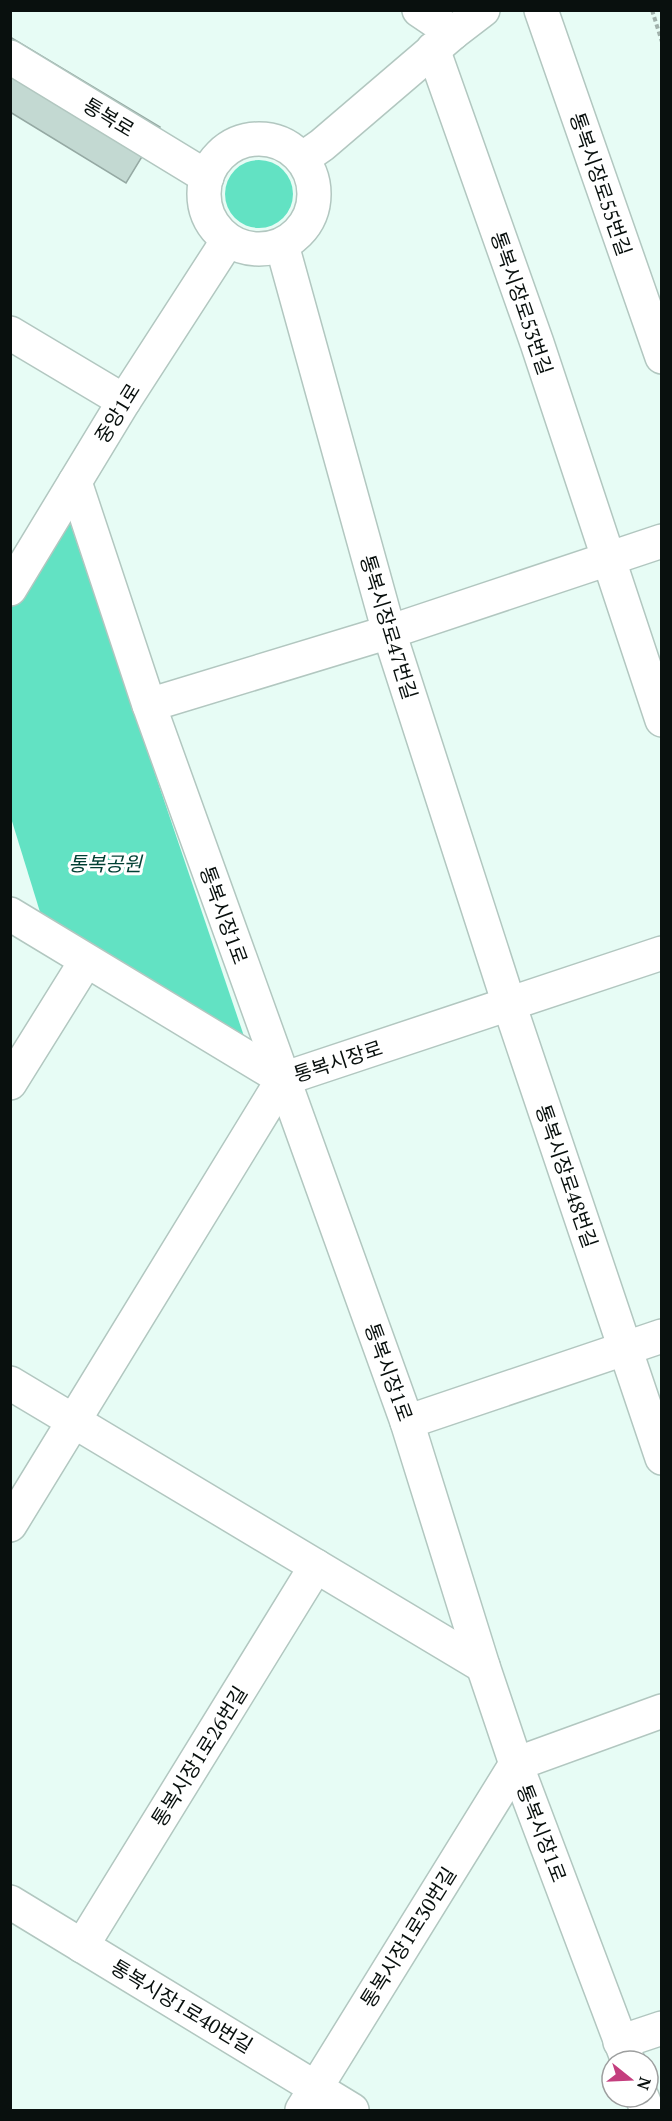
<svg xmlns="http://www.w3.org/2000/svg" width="672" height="2121" font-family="'PT Serif','Noto Sans KR',serif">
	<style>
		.green { fill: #62e2c3 }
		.building { fill: #c3d9d2; stroke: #95a9a3; stroke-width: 1.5 }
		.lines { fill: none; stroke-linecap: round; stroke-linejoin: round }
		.street-casing { stroke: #b2c7c0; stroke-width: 36 }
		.secondary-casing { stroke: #b2c7c0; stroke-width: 36 }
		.path { stroke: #a0b1ab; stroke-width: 4; stroke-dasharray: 4.5 3; stroke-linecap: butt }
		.street { stroke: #fff; stroke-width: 33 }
		.secondary { stroke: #fff; stroke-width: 33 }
		.labels { text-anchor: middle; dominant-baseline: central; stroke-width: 6; stroke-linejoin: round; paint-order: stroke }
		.street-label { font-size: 20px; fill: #09100e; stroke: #fff }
		.park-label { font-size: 20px; font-style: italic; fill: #003f33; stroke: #fff }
	</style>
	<rect width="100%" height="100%" fill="#e7fcf5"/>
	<!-- green -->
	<g class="green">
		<circle cx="259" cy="194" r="34"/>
		<path d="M65,508L248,1048L40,912L11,818V605Z"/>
	</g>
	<!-- building -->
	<path class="building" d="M10,37L160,127L126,183L10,112Z"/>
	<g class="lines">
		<!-- street casing -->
		<g class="street-casing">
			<g id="street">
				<path d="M541,10L662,357"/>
				<path d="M433,49L537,343L662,720"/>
				<path d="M10,57L207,177"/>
				<path d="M282,245L389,632L509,1004L662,1458"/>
				<path d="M10,333L124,401"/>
				<path d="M75,482L149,705L407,1422L483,1666L516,1764L628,2061"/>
				<path d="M149,705L389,632L662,541"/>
				<path d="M10,914L283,1079L662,953"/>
				<path d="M10,1083L86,961"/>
				<path d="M10,1383L483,1666"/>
				<path d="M407,1422L662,1336"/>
				<path d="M10,1525L283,1079"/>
				<path d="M10,1902L352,2110"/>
				<path d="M82,1946L316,1566"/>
				<path d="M620,2042L662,2028"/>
				<path d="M642,2097L647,2110"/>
			</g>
		</g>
		<!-- secondary casing -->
		<g class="secondary-casing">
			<g id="secondary">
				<path d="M419,10L453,33"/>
				<circle cx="259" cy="194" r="55"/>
				<path d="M302,159L322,145L453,33L483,10"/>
				<path d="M10,589L124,401L228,240"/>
				<path d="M302,2110L516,1764L662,1711"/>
			</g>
		</g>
		<!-- path -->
		<path class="path" d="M652,10L662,42"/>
		<!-- street -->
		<use href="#street" class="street"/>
		<!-- secondary -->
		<use href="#secondary" class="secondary"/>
	</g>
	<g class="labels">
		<!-- street labels -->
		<g class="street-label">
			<text transform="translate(109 117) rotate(31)">통복로</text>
			<text transform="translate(601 184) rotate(71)">통복시장로55번길</text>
			<text transform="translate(522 303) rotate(71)">통복시장로53번길</text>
			<text transform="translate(117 413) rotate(-58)">중앙1로</text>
			<text transform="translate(389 627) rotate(73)">통복시장로47번길</text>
			<text transform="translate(224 915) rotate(70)">통복시장1로</text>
			<text transform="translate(338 1061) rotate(-18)">통복시장로</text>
			<text transform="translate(567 1176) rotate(71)">통복시장로48번길</text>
			<text transform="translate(389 1372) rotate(70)">통복시장1로</text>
			<text transform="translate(199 1756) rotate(-58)">통복시장1로26번길</text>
			<text transform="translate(542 1833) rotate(69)">통복시장1로</text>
			<text transform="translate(408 1937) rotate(-58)">통복시장1로30번길</text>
			<text transform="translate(182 2006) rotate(31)">통복시장1로40번길</text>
		</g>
		<!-- park labels -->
		<g class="park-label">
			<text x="105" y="863">통복공원</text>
		</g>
	</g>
	<!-- border -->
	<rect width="672" height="2121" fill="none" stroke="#09100e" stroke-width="24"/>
	<!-- north arrow -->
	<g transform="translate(630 2079) rotate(108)"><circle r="28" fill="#ffffff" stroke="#9d9f9f" stroke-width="1.5"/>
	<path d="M0-4.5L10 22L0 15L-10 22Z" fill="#c43e7e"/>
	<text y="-9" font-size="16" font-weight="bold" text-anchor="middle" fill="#09100e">N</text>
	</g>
</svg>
